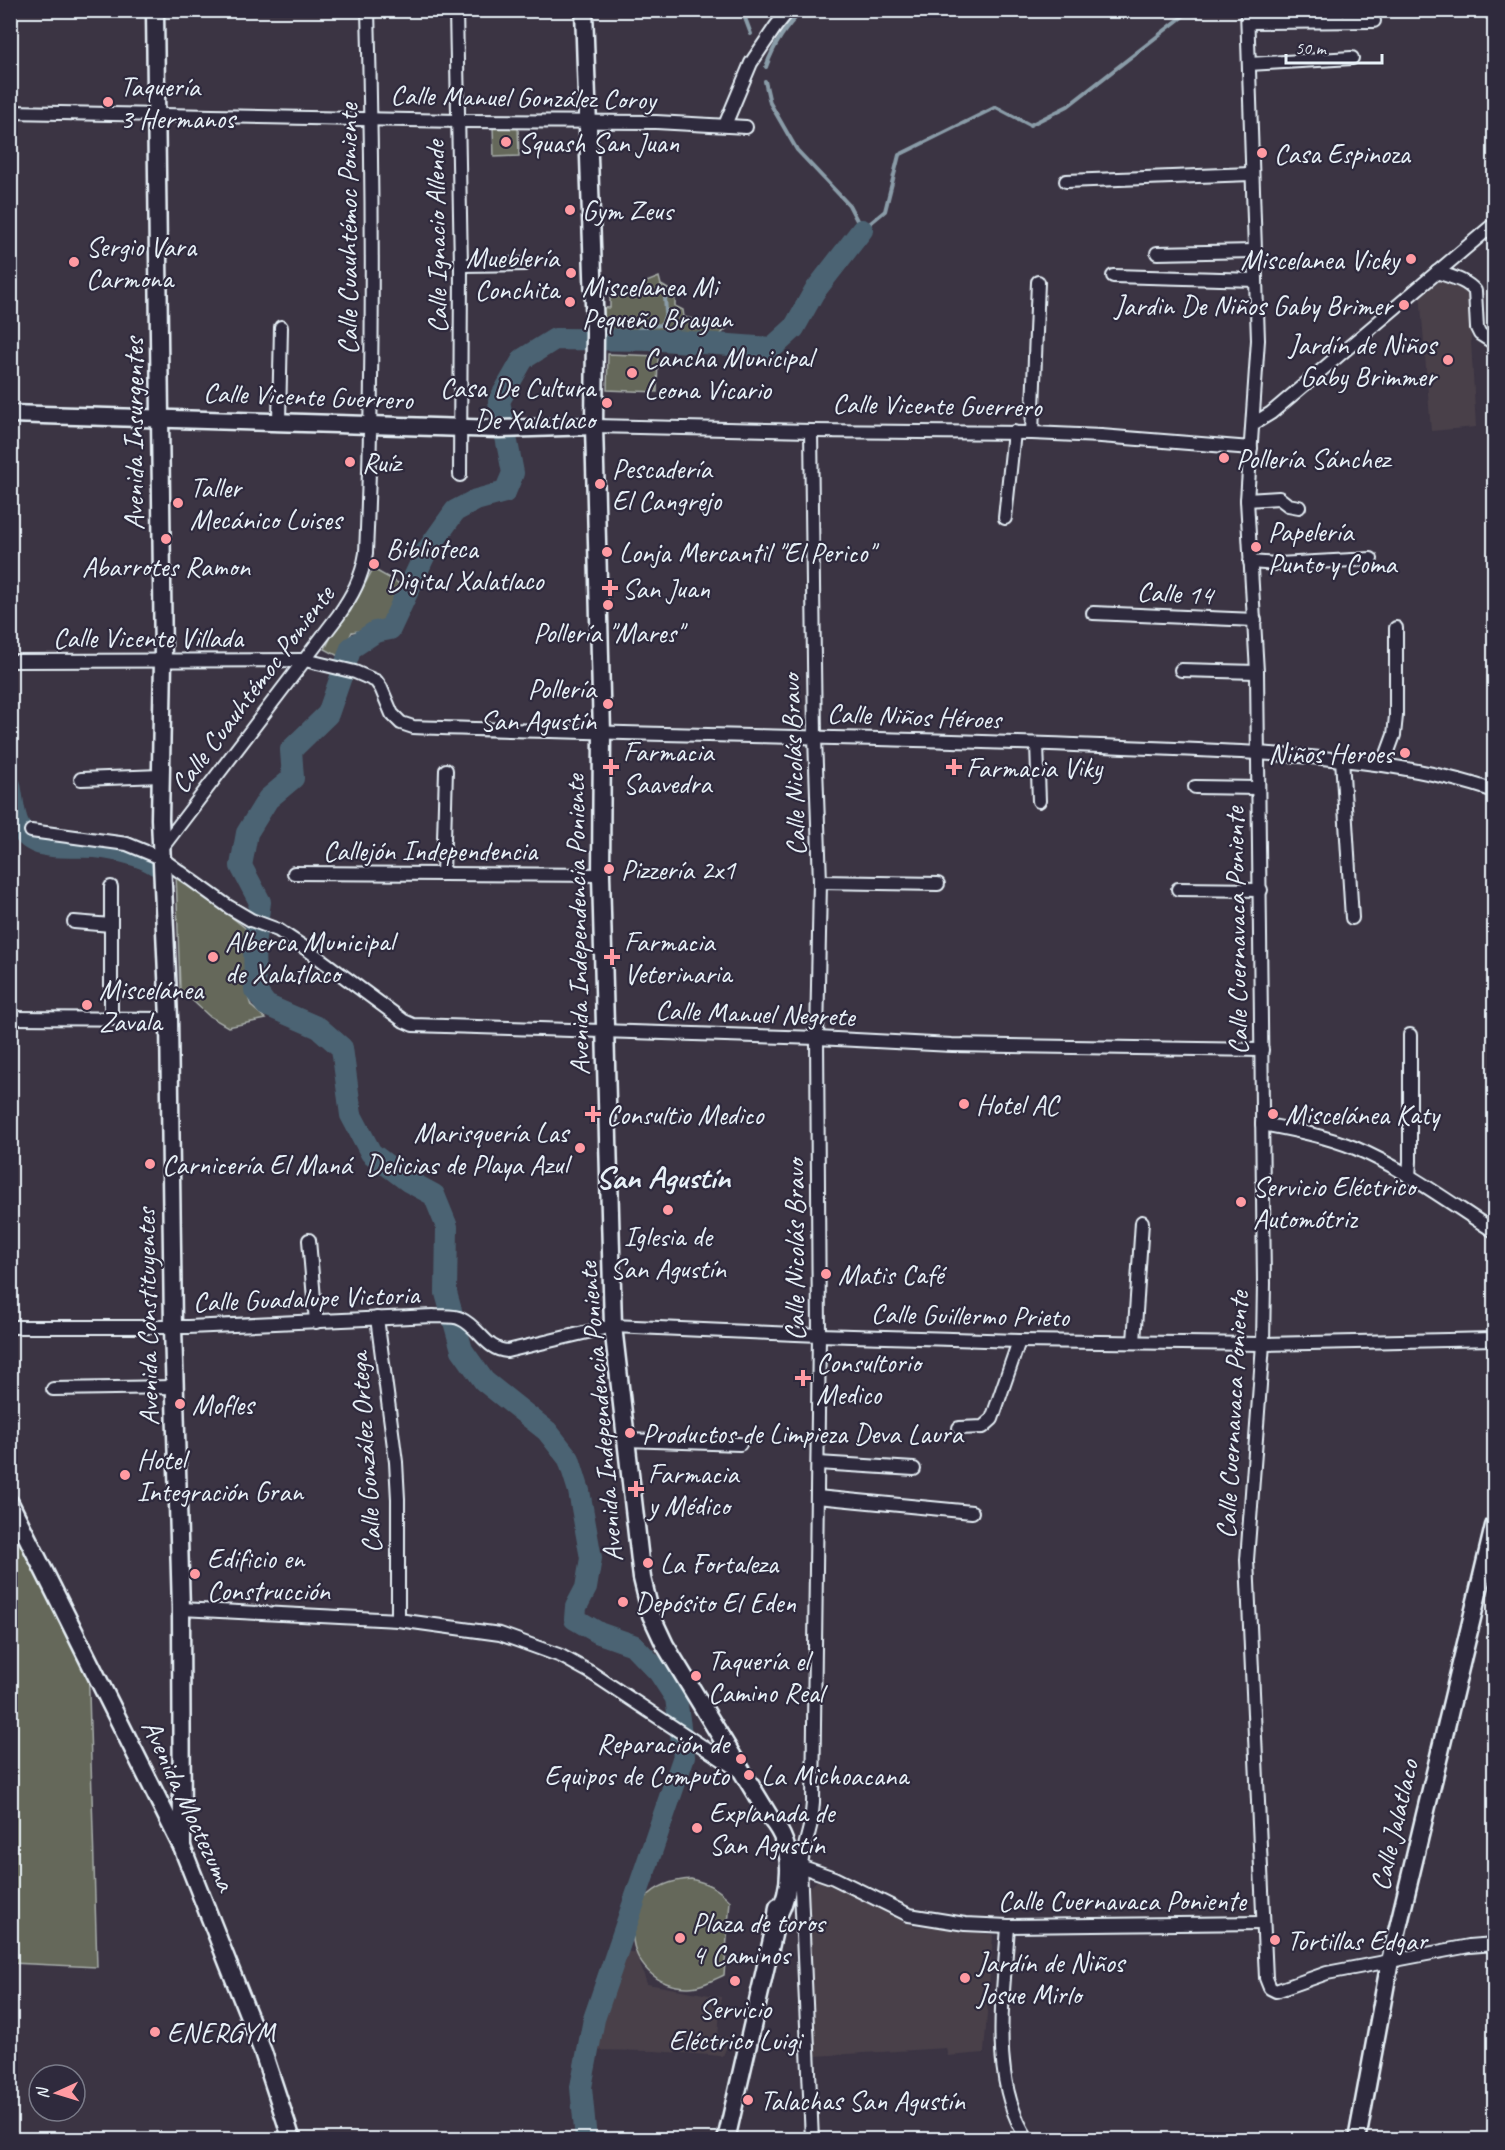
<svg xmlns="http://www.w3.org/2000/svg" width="1505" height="2150" font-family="Caveat,sans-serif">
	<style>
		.built { fill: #49404a }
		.green { fill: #65685a; stroke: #a6aca9; stroke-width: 1.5 }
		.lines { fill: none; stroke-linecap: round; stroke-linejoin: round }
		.stream { stroke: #8a9ca8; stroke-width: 4 }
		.river { stroke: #4b6473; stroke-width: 22 }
		.minor-casing { stroke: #e8f1f8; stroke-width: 16 }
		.secondary-casing { stroke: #e8f1f8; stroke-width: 21 }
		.minor { stroke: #2f2a3d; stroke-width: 12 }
		.secondary { stroke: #2f2a3d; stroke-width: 16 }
		.poi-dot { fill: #ff9aa2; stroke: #2f2a3d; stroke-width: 2 }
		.labels { text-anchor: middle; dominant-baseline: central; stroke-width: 4.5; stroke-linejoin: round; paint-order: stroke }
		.poi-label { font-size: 28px; fill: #e8f1f8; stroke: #2f2a3d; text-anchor: start }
		.street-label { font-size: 28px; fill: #e8f1f8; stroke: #2f2a3d }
		.quarter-label { font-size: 32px; font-weight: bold; fill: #e8f1f8; stroke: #2f2a3d }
	</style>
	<rect width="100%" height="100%" fill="#3b3443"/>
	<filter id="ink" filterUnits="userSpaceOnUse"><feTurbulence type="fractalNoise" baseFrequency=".0167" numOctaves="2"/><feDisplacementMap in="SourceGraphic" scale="12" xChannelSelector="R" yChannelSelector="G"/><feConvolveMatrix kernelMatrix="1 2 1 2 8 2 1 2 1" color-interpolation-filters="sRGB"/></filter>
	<g filter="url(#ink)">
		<!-- built -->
		<g class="built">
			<path d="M1433,276L1468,290L1476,427L1431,431L1420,292Z"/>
			<path d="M823,1876L915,1927L937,1926L993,1935L984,2053L948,2056L946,2048L815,2056L804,1892Z"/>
			<path d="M609,1952H636L647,1984L721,1997L718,2036L730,2038L723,2056L654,2051L584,2050Z"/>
		</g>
		<!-- green -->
		<g class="green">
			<path d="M518,126L519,156L494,157L493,127Z"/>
			<path d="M659,277L661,285C671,290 676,294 675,306L683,310L684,317L728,327L715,340C696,336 678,339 659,339C638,338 618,337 597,337L596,307L610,308V297L628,295L635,298L644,283Z"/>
			<path d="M608,354L658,356L657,392L607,390Z"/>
			<path d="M373,569L402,585L393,613L380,628L352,632L340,657L325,649L339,621L350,612Z"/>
			<path d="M176,873L249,931L244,984L251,1006L266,1019L228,1027L209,1016L180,989Z"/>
			<path d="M10,1521L88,1659L97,1967L11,1963Z"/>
			<path d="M691,1879C707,1883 718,1888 730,1901L724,1975C713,1980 701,1987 689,1987C620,1988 607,1884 691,1879Z"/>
		</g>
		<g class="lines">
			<!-- stream -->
			<g class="stream">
				<path d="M742,10L751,34"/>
				<path d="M766,67C774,44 785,27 803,10"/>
				<path d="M765,81L770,103L797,150L849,205L862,230L885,211L899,155L996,107L1030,125L1068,106L1191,10"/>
				<path d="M638,330L649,326L662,325L666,313L665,296"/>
				<path d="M613,340L621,330"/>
			</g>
			<!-- river -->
			<g class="river">
				<path d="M10,785C13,799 13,814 19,826C33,854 70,845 95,847C115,849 139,854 157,865"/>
				<path d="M586,2140L581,2087L594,2019L684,1756L676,1698L659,1672L633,1645L599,1633L575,1619L576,1607L586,1588L591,1558L579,1491L569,1459L547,1431L484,1381L462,1350L446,1293L447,1227L434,1195L408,1181L371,1153L351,1115L342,1048L319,1028L266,1005L255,990L254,945L260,902L241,866L247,833L268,799L293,778L291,750L328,714L351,648L375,632L390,629L426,552L455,511L476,500L505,492L513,473L499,401L523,359L555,339L662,340L772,348L794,328L814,292L862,230"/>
			</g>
			<!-- minor casing -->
			<g class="minor-casing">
				<g id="minor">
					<path d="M456,10L461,265L460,475"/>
					<path d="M1247,10L1258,340L1247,500L1257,672L1264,1283L1263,1344L1247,1560L1266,1978L1270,1988L1276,1991L1327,1973L1469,1946L1494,1944"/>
					<path d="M1487,10L1494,15"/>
					<path d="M1248,22L1374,21"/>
					<path d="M1249,64L1352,58"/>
					<path d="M10,112L459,121L656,122L746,127"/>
					<path d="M725,125L751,63L776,26L789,10"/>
					<path d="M1066,181L1251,174"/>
					<path d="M1157,253L1255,251"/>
					<path d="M461,265L525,264"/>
					<path d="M1437,272C1451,277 1466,280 1475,291L1477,328L1480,334L1494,343"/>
					<path d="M1113,276L1256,280"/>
					<path d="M279,421L281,327"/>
					<path d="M1253,424L1271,413L1494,224"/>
					<path d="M594,426L811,431L1032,433L1101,436L1251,448"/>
					<path d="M811,431L815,737L820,882L817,1038L819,1335L813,1803L811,1823L800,1866L812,2140"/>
					<path d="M1032,433L1038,282"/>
					<path d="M1247,500L1279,498L1288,505L1299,507"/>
					<path d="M1005,518L1014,432"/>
					<path d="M1250,562L1278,564L1371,559"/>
					<path d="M1093,613L1255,620"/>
					<path d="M10,661L305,660L355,672L376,681L381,688L392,714L401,723L413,727C642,735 871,737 1100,746C1195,750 1290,752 1383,765C1421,771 1459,778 1494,791"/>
					<path d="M1181,670L1257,672"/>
					<path d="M1037,744L1039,801"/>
					<path d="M1342,759L1352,918"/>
					<path d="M1383,765L1394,735L1396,716V628"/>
					<path d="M81,779L161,776"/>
					<path d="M1195,787L1258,788"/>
					<path d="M31,831L127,844L161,858L229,907L251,920L278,930L308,950L404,1021L413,1025L817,1038L952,1045L1262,1050"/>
					<path d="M161,849L338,616C352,596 362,578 366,553C374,373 373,191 368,10"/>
					<path d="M294,873L601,875"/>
					<path d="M443,874L446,770"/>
					<path d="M820,882L938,884"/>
					<path d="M111,887V1019"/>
					<path d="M1178,889L1261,890"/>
					<path d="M74,922L111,925"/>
					<path d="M10,1018L169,1019"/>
					<path d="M1262,1124C1294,1130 1325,1136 1355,1148C1405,1169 1450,1203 1494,1231"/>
					<path d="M1409,1177L1410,1161V1035"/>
					<path d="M309,1240L316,1322"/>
					<path d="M377,1318L396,1462L398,1499V1620"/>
					<path d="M10,1327H188L433,1316C442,1317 454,1315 461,1319C479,1327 486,1350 507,1351L613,1326L819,1335L1019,1341L1263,1344L1494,1339"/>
					<path d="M1134,1342L1142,1222"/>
					<path d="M53,1389L175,1387"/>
					<path d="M959,1428L983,1427L992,1419L1019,1341"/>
					<path d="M626,1440L740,1444"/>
					<path d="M818,1463L914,1469"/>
					<path d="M817,1497L972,1512"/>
					<path d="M181,1609L398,1620L500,1634L561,1656L590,1672L741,1772"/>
					<path d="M793,1866H800L834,1878L909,1915L965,1924L1008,1926L1263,1923"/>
					<path d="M1008,1926C1004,1994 988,2080 1028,2140"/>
				</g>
			</g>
			<!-- secondary casing -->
			<g class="secondary-casing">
				<g id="secondary">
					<path d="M155,10L163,661L160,819L169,1019L173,1327L181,1609L182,1847"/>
					<path d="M584,10L595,333L594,426L602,733L601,875L613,1326L642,1578L651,1615L665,1645L771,1819C795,1847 793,1887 777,1918"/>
					<path d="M10,414L499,429L594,426"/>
					<path d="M10,1503L182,1847L263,2052L292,2140"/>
					<path d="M726,2140L776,1922L778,1907"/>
					<path d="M1357,2140L1390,1961L1494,1526"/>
				</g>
			</g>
			<!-- minor -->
			<use href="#minor" class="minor"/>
			<!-- secondary -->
			<use href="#secondary" class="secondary"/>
		</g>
	</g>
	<!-- markers -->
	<g class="poi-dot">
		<circle cx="108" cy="102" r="6"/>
		<circle cx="506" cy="142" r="6"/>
		<circle cx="1262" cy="153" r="6"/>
		<circle cx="570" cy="210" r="6"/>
		<circle cx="1411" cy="259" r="6"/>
		<circle cx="74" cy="262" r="6"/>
		<circle cx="571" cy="273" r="6"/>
		<circle cx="570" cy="302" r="6"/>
		<circle cx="1404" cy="305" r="6"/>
		<circle cx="1448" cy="360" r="6"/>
		<circle cx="632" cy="373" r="6"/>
		<circle cx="607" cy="403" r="6"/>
		<circle cx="1224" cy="458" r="6"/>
		<circle cx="350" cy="462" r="6"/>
		<circle cx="600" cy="484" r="6"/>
		<circle cx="178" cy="503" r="6"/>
		<circle cx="166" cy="539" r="6"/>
		<circle cx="1256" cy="547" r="6"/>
		<circle cx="607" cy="552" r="6"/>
		<circle cx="374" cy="564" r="6"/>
		<path d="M607 579h6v6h6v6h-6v6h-6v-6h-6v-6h6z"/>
		<circle cx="608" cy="605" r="6"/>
		<circle cx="608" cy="704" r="6"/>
		<circle cx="1405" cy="753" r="6"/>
		<path d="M608 758h6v6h6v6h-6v6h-6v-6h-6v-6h6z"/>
		<path d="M951 758h6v6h6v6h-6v6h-6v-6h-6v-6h6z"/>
		<circle cx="609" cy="869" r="6"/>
		<circle cx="213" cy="957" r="6"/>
		<path d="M609 948h6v6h6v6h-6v6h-6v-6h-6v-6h6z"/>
		<circle cx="87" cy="1005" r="6"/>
		<circle cx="964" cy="1104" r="6"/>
		<path d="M590 1105h6v6h6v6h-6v6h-6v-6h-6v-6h6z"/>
		<circle cx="1273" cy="1114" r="6"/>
		<circle cx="580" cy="1148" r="6"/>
		<circle cx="150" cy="1164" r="6"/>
		<circle cx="1241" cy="1202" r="6"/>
		<circle cx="668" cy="1210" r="6"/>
		<circle cx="826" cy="1274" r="6"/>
		<path d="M800 1369h6v6h6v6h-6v6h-6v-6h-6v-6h6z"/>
		<circle cx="180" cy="1404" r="6"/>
		<circle cx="630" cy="1433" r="6"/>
		<circle cx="125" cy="1475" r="6"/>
		<path d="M633 1480h6v6h6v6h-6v6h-6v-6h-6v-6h6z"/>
		<circle cx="648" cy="1563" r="6"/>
		<circle cx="195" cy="1574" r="6"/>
		<circle cx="623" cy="1602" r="6"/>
		<circle cx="696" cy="1676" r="6"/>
		<circle cx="741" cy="1759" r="6"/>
		<circle cx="749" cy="1775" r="6"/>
		<circle cx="697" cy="1828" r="6"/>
		<circle cx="680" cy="1938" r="6"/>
		<circle cx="1275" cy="1940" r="6"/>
		<circle cx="965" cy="1978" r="6"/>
		<circle cx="735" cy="1981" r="6"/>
		<circle cx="155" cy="2032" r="6"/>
		<circle cx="748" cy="2100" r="6"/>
	</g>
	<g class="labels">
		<!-- poi labels -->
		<g class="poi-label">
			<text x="120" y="86">Taquería<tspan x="120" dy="32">3 Hermanos</tspan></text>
			<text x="518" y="142">Squash San Juan</text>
			<text x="1274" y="153">Casa Espinoza</text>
			<text x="582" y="210">Gym Zeus</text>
			<text x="86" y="246">Sergio Vara<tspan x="86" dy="32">Carmona</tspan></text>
			<text x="559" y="257" text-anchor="end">Mueblería<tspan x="559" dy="32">Conchita</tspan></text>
			<text x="1399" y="259" text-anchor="end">Miscelanea Vicky</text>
			<text x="582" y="286">Miscelanea Mi<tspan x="582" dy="32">Pequeño Brayan</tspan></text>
			<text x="1392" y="305" text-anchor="end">Jardin De Niños Gaby Brimer</text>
			<text x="1436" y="344" text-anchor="end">Jardín de Niños<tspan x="1436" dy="32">Gaby Brimmer</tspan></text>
			<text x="644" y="357">Cancha Municipal<tspan x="644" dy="32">Leona Vicario</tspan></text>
			<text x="595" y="387" text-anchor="end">Casa De Cultura<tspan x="595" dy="32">De Xalatlaco</tspan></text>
			<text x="1236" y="458">Pollería Sánchez</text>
			<text x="362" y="462">Ruíz</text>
			<text x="612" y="468">Pescadería<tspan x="612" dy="32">El Cangrejo</tspan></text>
			<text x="190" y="487">Taller<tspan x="190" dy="32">Mecánico Luises</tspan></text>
			<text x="1268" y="531">Papelería<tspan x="1268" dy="32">Punto y Coma</tspan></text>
			<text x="386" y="548">Biblioteca<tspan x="386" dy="32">Digital Xalatlaco</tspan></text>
			<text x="619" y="552">Lonja Mercantil "El Perico"</text>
			<text x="166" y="566" text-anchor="middle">Abarrotes Ramon</text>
			<text x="622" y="588">San Juan</text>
			<text x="608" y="632" text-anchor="middle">Pollería "Mares"</text>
			<text x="596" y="688" text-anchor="end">Pollería<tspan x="596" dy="32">San Agustín</tspan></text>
			<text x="623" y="751">Farmacia<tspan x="623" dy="32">Saavedra</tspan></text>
			<text x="1393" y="753" text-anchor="end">Niños Heroes</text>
			<text x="966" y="767">Farmacia Viky</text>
			<text x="621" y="869">Pizzería 2x1</text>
			<text x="225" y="941">Alberca Municipal<tspan x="225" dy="32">de Xalatlaco</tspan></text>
			<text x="624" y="941">Farmacia<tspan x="624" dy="32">Veterinaria</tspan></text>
			<text x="99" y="989">Miscelánea<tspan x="99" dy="32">Zavala</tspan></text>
			<text x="976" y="1104">Hotel AC</text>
			<text x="606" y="1114">Consultio Medico</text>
			<text x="1285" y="1114">Miscelánea Katy</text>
			<text x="568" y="1132" text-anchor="end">Marisquería Las<tspan x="568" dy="32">Delicias de Playa Azul</tspan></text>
			<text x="162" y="1164">Carnicería El Maná</text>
			<text x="1253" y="1186">Servicio Eléctrico<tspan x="1253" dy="32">Automótriz</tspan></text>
			<text x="668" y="1236" text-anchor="middle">Iglesia de<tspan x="668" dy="32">San Agustín</tspan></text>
			<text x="838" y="1274">Matis Café</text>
			<text x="816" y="1362">Consultorio<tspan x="816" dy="32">Medico</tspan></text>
			<text x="192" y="1404">Mofles</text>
			<text x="642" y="1433">Productos de Limpieza Deva Laura</text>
			<text x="137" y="1459">Hotel<tspan x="137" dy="32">Integración Gran</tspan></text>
			<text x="648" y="1473">Farmacia<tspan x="648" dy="32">y Médico</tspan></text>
			<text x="207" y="1558">Edificio en<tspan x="207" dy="32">Construcción</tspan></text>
			<text x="660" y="1563">La Fortaleza</text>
			<text x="635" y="1602">Depósito El Eden</text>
			<text x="708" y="1660">Taquería el<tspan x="708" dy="32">Camino Real</tspan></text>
			<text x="729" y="1743" text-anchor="end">Reparación de<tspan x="729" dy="32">Equipos de Computo</tspan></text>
			<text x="761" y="1775">La Michoacana</text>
			<text x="709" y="1812">Explanada de<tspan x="709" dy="32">San Agustín</tspan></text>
			<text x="692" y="1922">Plaza de toros<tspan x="692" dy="32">4 Caminos</tspan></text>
			<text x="1287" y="1940">Tortillas Edgar</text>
			<text x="977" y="1962">Jardín de Niños<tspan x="977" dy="32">Josue Mirlo</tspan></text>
			<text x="735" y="2008" text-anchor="middle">Servicio<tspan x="735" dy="32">Eléctrico Luigi</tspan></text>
			<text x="167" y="2032">ENERGYM</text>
			<text x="760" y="2100">Talachas San Agustín</text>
		</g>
		<!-- street labels -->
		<g class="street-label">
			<text transform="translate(523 97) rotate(1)">Calle Manuel González Coroy</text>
			<text transform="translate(347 229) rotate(-90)">Calle Cuauhtémoc Poniente</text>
			<text transform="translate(436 237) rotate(-91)">Calle Ignacio Allende</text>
			<text transform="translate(308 396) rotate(2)">Calle Vicente Guerrero</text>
			<text transform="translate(937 405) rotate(1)">Calle Vicente Guerrero</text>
			<text transform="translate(133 434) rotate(-90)">Avenida Insurgentes</text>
			<text transform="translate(1175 593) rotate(3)">Calle 14</text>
			<text x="148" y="637">Calle Vicente Villada</text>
			<text transform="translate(252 689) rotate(-53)">Calle Cuauhtémoc Poniente</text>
			<text transform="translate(914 716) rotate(2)">Calle Niños Héroes</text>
			<text transform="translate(793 765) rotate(-92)">Calle Nicolás Bravo</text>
			<text x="430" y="850">Callejón Independencia</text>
			<text transform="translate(577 925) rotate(-91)">Avenida Independencia Poniente</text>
			<text transform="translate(1236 931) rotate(-91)">Calle Cuernavaca Poniente</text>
			<text transform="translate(755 1013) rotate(2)">Calle Manuel Negrete</text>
			<text transform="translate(794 1250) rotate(-90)">Calle Nicolás Bravo</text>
			<text transform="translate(306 1298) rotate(-2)">Calle Guadalupe Victoria</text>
			<text transform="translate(970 1315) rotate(1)">Calle Guillermo Prieto</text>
			<text transform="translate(147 1317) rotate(-91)">Avenida Constituyentes</text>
			<text transform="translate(600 1412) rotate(-95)">Avenida Independencia Poniente</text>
			<text transform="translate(1232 1415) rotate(-87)">Calle Cuernavaca Poniente</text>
			<text transform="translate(365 1453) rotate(-94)">Calle González Ortega</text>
			<text transform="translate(189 1805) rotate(65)">Avenida Moctezuma</text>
			<text transform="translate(1394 1825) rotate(-77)">Calle Jalatlaco</text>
			<text x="1122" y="1900">Calle Cuernavaca Poniente</text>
		</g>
		<!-- quarter labels -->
		<g class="quarter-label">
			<text x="663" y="1177">San Agustín</text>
		</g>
	</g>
	<!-- margin -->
	<rect width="1505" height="2150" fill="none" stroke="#2f2a3d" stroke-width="36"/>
	<rect x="18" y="18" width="1469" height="2114" fill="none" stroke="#e8f1f8" stroke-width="2" filter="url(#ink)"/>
	<!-- north arrow -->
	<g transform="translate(57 2093) rotate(266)"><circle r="28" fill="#2f2a3d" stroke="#797a88" stroke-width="1.5"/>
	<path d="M0-4.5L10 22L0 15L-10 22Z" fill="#ff9aa2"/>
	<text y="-9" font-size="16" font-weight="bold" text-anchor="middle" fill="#e8f1f8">N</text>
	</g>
	<!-- scale -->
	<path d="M1286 54v9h96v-9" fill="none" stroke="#e8f1f8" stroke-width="3"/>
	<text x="1295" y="54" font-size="18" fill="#e8f1f8" stroke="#2f2a3d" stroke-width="4.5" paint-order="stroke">50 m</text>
</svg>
